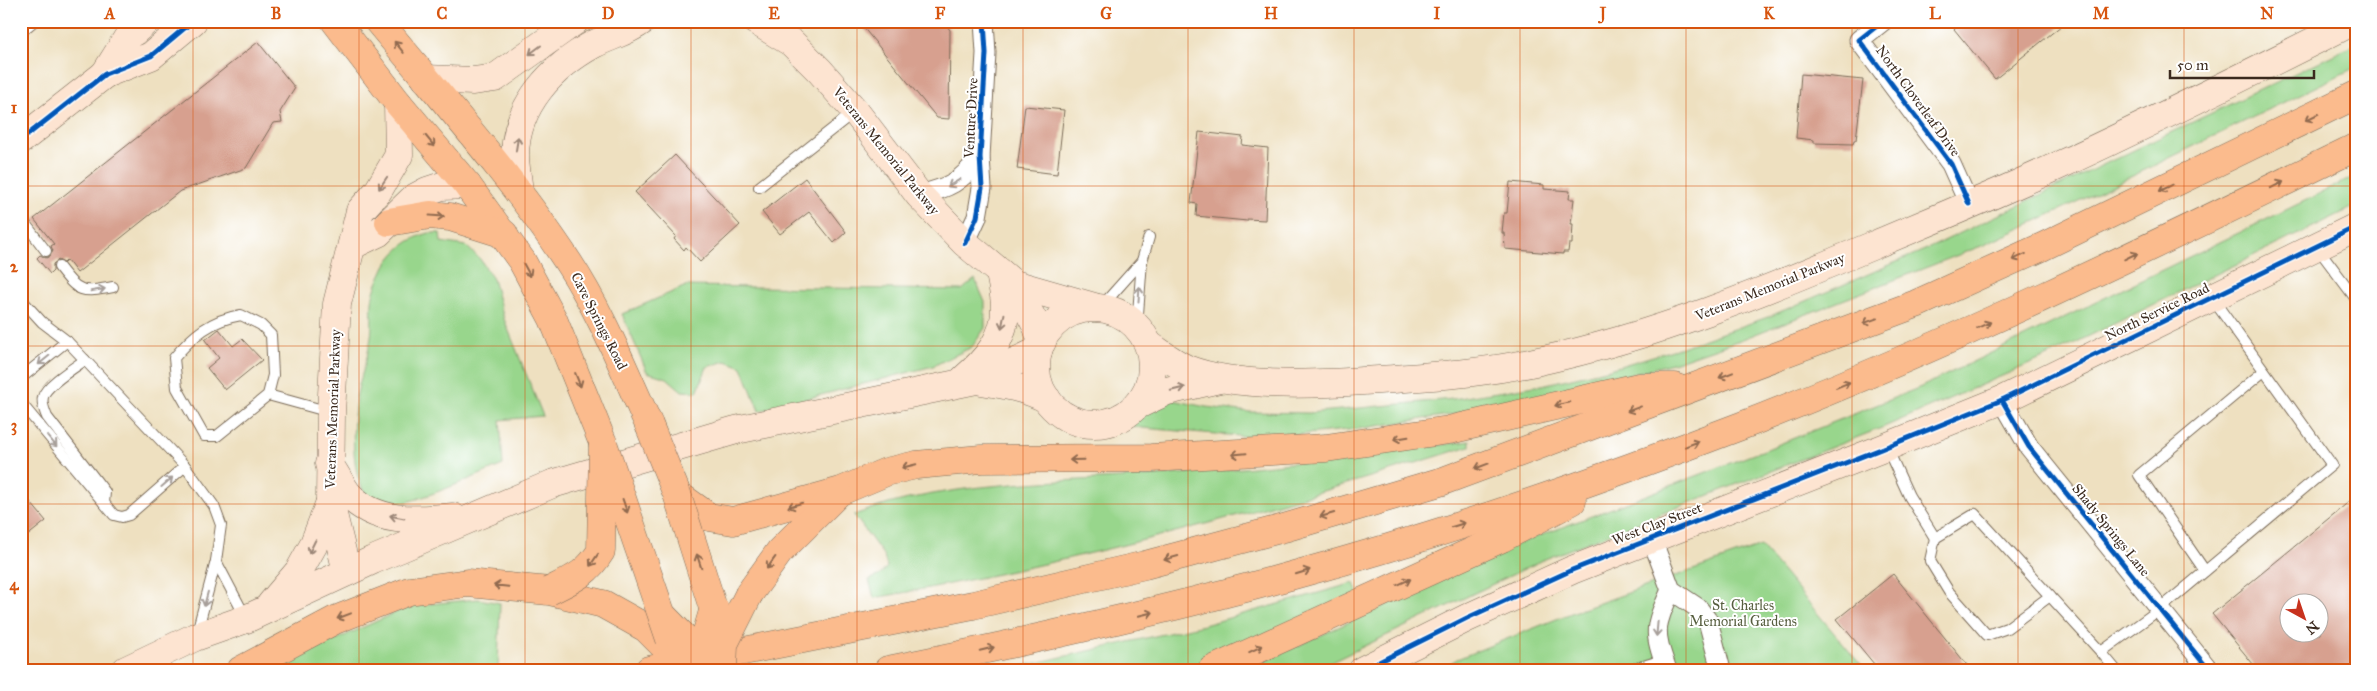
<svg xmlns="http://www.w3.org/2000/svg" width="2377" height="691" font-family="'IM FELL Great Primer',serif">
	<style>
		.green { fill: #98d68c; stroke: #6a8055 }
		.building { fill: #d7a08f; fill-rule: evenodd }
		.lines { fill: none; stroke-linecap: round; stroke-linejoin: round }
		.lane-casing { stroke: #7a6a57; stroke-width: 12 }
		.street-casing { stroke: #7a6a57; stroke-width: 21 }
		.secondary-casing { stroke: #7a6a57; stroke-width: 29 }
		.primary-casing { stroke: #7a6a57; stroke-width: 29 }
		.highway-casing { stroke: #7a6a57; stroke-width: 29 }
		.lane { stroke: #fff; stroke-width: 10 }
		.street { stroke: #fff; stroke-width: 19 }
		.secondary { stroke: #fde4d1; stroke-width: 28 }
		.primary { stroke: #fbbb8d; stroke-width: 28 }
		.highway { stroke: #fbbb8d; stroke-width: 28 }
		.primary-bridge-casing { stroke: #7a6a57; stroke-width: 29; stroke-linecap: butt }
		.highway-bridge-casing { stroke: #7a6a57; stroke-width: 29; stroke-linecap: butt }
		.primary-bridge { stroke: #fbbb8d; stroke-width: 28 }
		.highway-bridge { stroke: #fbbb8d; stroke-width: 28 }
		.cycleway-casing { stroke: #fff; stroke-width: 8 }
		.cycleway { stroke: #0057b8; stroke-width: 5 }
		.oneway { stroke: #916b50 }
		.oneway2 { stroke: #9c8778 }
		.oneway3 { stroke: #a79f9a }
		.grid { fill: none; stroke: #d7540e; stroke-width: 1; stroke-opacity: 0.55 }
		.labels { text-anchor: middle; dominant-baseline: central; stroke-width: 4; stroke-linejoin: round; paint-order: stroke }
		.street-label { font-size: 14px; fill: #3b2a1e; stroke: #fff }
		.park-label { font-size: 14px; fill: #575e3f; stroke: #fff }
		.neatline { fill: none; stroke: #d7540e; stroke-width: 2 }
		.grid-label { font-size: 16px; text-anchor: middle; font-weight: bold; fill: #d7540e }
	</style>
	<rect width="100%" height="100%" fill="#fff"/>
	<filter id="ink" filterUnits="userSpaceOnUse"><feTurbulence type="fractalNoise" baseFrequency=".02" numOctaves="2"/><feDisplacementMap in="SourceGraphic" scale="10" xChannelSelector="R" yChannelSelector="G"/><feConvolveMatrix kernelMatrix="1 2 1 2 8 2 1 2 1" color-interpolation-filters="sRGB"/></filter>
	<filter id="wash" filterUnits="userSpaceOnUse"><feTurbulence type="fractalNoise" baseFrequency=".0096" numOctaves="4" result="noise"/><feDisplacementMap in="SourceGraphic" scale="20" xChannelSelector="R" yChannelSelector="G"/><feGaussianBlur stdDeviation="1.12" result="paint"/><feColorMatrix in="noise" values="0 0 0 0 0 0 0 0 0 0 0 0 0 0 0 0 0 1.4 0 .05"/><feComposite in="paint" operator="in"/></filter>
	<g filter="url(#wash)">
		<rect width="100%" height="100%" fill="#eee0c0"/>
		<!-- green -->
		<g class="green">
			<path d="M2356,44V67L2114,185L1984,245L1740,340L1673,363L1544,396L1456,414L1357,429L1265,438L1142,428L1113,421L1147,406L1173,400L1206,407L1250,412L1309,413L1453,399L1542,385L1610,369L1676,349L1768,317L1927,249Z"/>
			<path d="M2356,176V206L2046,357L1884,427L1545,559L1315,670H1246L1513,546L1767,449L1921,387Z"/>
			<path d="M429,233H440L441,242L466,246L480,259L493,279L504,319L543,416L500,420L503,465C480,474 403,510 381,505C348,498 352,424 356,399C359,380 367,362 370,343C373,330 371,315 372,302C373,290 380,277 385,266C395,249 410,238 429,233Z"/>
			<path d="M975,279L985,302V328L972,347L933,366L759,411L742,367L726,361L707,367L697,392L682,391L667,378L647,372L622,314L686,286L962,290Z"/>
			<path d="M1470,441V446C1275,508 1076,563 874,598L869,580L880,575L887,567L884,556L854,515C949,480 1053,483 1153,476C1259,468 1364,455 1470,441Z"/>
			<path d="M1761,546L1865,670H1439L1457,659L1574,612Z"/>
			<path d="M1354,583L1358,594L1184,670H1004L1204,625Z"/>
			<path d="M478,599L500,603L498,670H269L410,606Z"/>
		</g>
		<g id="blocks">
			<!-- building -->
			<g class="building">
				<path d="M858,21H943L950,30L949,119L937,118Z"/>
				<path d="M1964,21H2067L1995,79L1954,29Z"/>
				<path d="M258,42L295,88L280,112L282,122L273,123L246,168L180,191L77,273L67,260L64,263L58,260L53,264V271L50,274L37,258L40,255L46,258L50,256L53,251L51,246L54,244L34,219Z"/>
				<path d="M1801,74L1863,80L1856,140H1854L1853,144L1814,143V140L1796,138Z"/>
				<path d="M1025,106L1064,110L1057,174L1017,169Z"/>
				<path d="M1199,132L1243,137L1242,145L1268,148L1265,220L1247,219V221L1196,216L1197,204L1191,203Z"/>
				<path d="M675,155L740,225L700,262L686,247L684,250L674,239L676,236L635,192Z"/>
				<path d="M805,178L846,232L834,243L809,212L780,234L762,212Z"/>
				<path d="M1510,182L1544,185V189L1570,191L1569,199H1574L1571,224H1573L1572,241V244H1569L1568,252H1563V254L1505,249L1504,233H1502L1504,213H1507Z"/>
				<path d="M219,329L233,346L242,339L262,360L225,390L207,368L219,358L205,340Z"/>
				<path d="M21,491L46,521L21,541Z"/>
				<path d="M2356,496V670H2258L2212,614ZM2290,604H2320V634H2290Z"/>
				<path d="M1893,574L1971,670H1879L1837,619Z"/>
			</g>
		</g>
	</g>
	<g filter="url(#ink)">
		<use href="#blocks" fill-opacity="0" stroke="#7a6a57" stroke-width="1"/>
		<g class="lines">
			<!-- lane casing -->
			<g class="lane-casing">
				<g id="lane">
					<path d="M21,32L34,21"/>
					<path d="M759,187L854,112"/>
					<path d="M21,218L46,251"/>
					<path d="M2317,247L2356,299"/>
					<path d="M59,267C79,293 81,293 113,287"/>
					<path d="M21,299L42,322L67,341L185,466L214,506L221,525L216,561L197,632"/>
					<path d="M1100,308L1142,261"/>
					<path d="M241,315L261,325L271,335L273,375L268,395L217,436H204L177,388L174,358C193,335 211,320 241,315Z"/>
					<path d="M1137,327L1142,261L1149,237"/>
					<path d="M85,360C75,367 45,386 43,397C41,404 45,411 47,417L105,492L104,503"/>
					<path d="M21,378L67,341"/>
					<path d="M268,395L330,412"/>
					<path d="M21,403L114,515L122,517L129,515L185,466"/>
					<path d="M1887,448L1909,496L1935,538L1975,514L2101,652L2160,609L2332,465L2212,298"/>
					<path d="M1935,538L1930,561L1949,592L1987,635L2007,628L2050,596"/>
					<path d="M216,561L246,618"/>
					<path d="M2205,571L2139,475L2264,371"/>
					<path d="M2101,652L2116,670"/>
					<path d="M1630,670L1663,660"/>
				</g>
			</g>
			<!-- street casing -->
			<g class="street-casing">
				<g id="street">
					<path d="M1883,21L1859,40L1951,164L1969,204"/>
					<path d="M919,195C949,188 961,182 980,157"/>
					<path d="M965,243L977,217L982,188L980,157L986,53L984,21"/>
					<path d="M2002,400L2029,447L2209,670"/>
					<path d="M1651,537L1671,590L1698,608L1708,621L1721,670"/>
					<path d="M1667,670C1653,630 1654,628 1671,590"/>
				</g>
			</g>
			<!-- secondary casing -->
			<g class="secondary-casing">
				<g id="secondary">
					<path d="M756,21L792,43L820,71L855,111L919,195L965,243L1014,284L1094,307"/>
					<path d="M105,74L128,37L146,21"/>
					<path d="M426,79L473,81L495,78L575,21"/>
					<path d="M21,140L105,74L151,56L193,21"/>
					<path d="M519,193C518,180 515,167 515,155C516,105 552,67 594,44C610,36 627,32 642,21"/>
					<path d="M353,245L378,233L414,198L427,191L442,186L467,185"/>
					<path d="M1014,284L1037,327L1042,342"/>
					<circle cx="1094" cy="366" r="58"/>
					<path d="M1149,345C1161,353 1174,363 1187,369C1238,389 1325,384 1379,380C1432,376 1487,373 1539,361C1656,336 1765,291 1874,245C1938,218 2002,192 2064,163C2162,118 2258,69 2354,21"/>
					<path d="M964,379C986,360 1006,338 1005,307C1005,296 1002,284 1000,273"/>
					<path d="M976,380C1001,384 1024,387 1047,399"/>
					<path d="M1138,405L1167,391L1219,379"/>
					<path d="M329,464C336,474 341,485 348,494C375,524 417,521 453,517"/>
					<path d="M347,572L330,502L331,413L337,304L360,211L378,191L399,155L398,103"/>
					<path d="M271,604L299,571L313,546L330,502"/>
					<path d="M126,670L195,637L246,619L373,560L552,484L736,430L976,380L1038,351"/>
					<path d="M1363,670L1467,618L1572,570L1881,449L2002,400L2356,227"/>
				</g>
			</g>
			<!-- primary casing -->
			<g class="primary-casing">
				<g id="primary">
					<path d="M335,21L398,103L467,185L522,261L553,319L603,443"/>
					<path d="M378,21C443,100 512,177 568,262C601,312 624,370 649,425"/>
					<path d="M389,222L430,215L450,217L504,234"/>
				</g>
			</g>
			<!-- highway casing -->
			<g class="highway-casing">
				<g id="highway">
					<path d="M677,494L709,517L733,521L841,491L886,472L916,465L981,459L1151,458L1326,448L1449,430L1639,387H1675"/>
					<path d="M749,594L780,551L838,493"/>
					<path d="M241,670L335,620L409,591L468,583L549,591L603,604L646,628L675,657"/>
					<path d="M649,670L973,605L1145,565L1284,528L1443,481L1916,304L2042,247L2356,95"/>
					<path d="M888,670C1024,642 1160,612 1294,575C1445,534 1595,482 1741,426C1951,345 2153,246 2356,147"/>
					<path d="M1212,670L1502,538L1572,501"/>
				</g>
			</g>
			<!-- lane -->
			<use href="#lane" class="lane"/>
			<!-- street -->
			<use href="#street" class="street"/>
			<!-- secondary -->
			<use href="#secondary" class="secondary"/>
			<!-- primary -->
			<use href="#primary" class="primary"/>
			<!-- highway -->
			<use href="#highway" class="highway"/>
			<!-- primary-bridge casing -->
			<g class="primary-bridge-casing">
				<g id="primary-bridge">
					<path d="M649,425L677,494L720,630"/>
					<path d="M604,446L670,639"/>
				</g>
			</g>
			<!-- highway-bridge casing -->
			<g class="highway-bridge-casing">
				<g id="highway-bridge">
					<path d="M549,591C573,579 587,574 601,551L603,443"/>
					<path d="M663,616L716,670"/>
					<path d="M675,657L688,670"/>
					<path d="M700,668L701,652L714,608"/>
					<path d="M723,670L724,644L749,594"/>
				</g>
			</g>
			<!-- primary-bridge -->
			<use href="#primary-bridge" class="primary-bridge"/>
			<!-- highway-bridge -->
			<use href="#highway-bridge" class="highway-bridge"/>
			<!-- cycleway casing -->
			<g class="cycleway-casing">
				<g id="cycleway">
					<path d="M1883,21L1859,40L1951,164L1969,204"/>
					<path d="M21,140L105,74L151,56L193,21"/>
					<path d="M965,243L977,217L982,188L980,157L986,53L984,21"/>
					<path d="M2002,400L2029,447L2209,670"/>
					<path d="M1363,670L1467,618L1572,570L1881,449L2002,400L2356,227"/>
				</g>
			</g>
			<!-- cycleway -->
			<use href="#cycleway" class="cycleway"/>
		</g>
		<!-- one-way arrows -->
		<defs><path id="oneway-shaft" d="M-6 0H5M1.5-3L5.5 0L1.5 3" fill="none" stroke-width="1.6" stroke-linecap="round" stroke-linejoin="round" transform="scale(1.25)"/></defs>
		<g class="oneway">
			<use href="#oneway-shaft" transform="translate(399 47) rotate(-129)"/>
			<use href="#oneway-shaft" transform="translate(2312 117) rotate(154)"/>
			<use href="#oneway-shaft" transform="translate(430 141) rotate(50)"/>
			<use href="#oneway-shaft" transform="translate(2277 185) rotate(-26)"/>
			<use href="#oneway-shaft" transform="translate(2166 188) rotate(154)"/>
			<use href="#oneway-shaft" transform="translate(437 216) rotate(4)"/>
			<use href="#oneway-shaft" transform="translate(2131 256) rotate(-26)"/>
			<use href="#oneway-shaft" transform="translate(2019 257) rotate(156)"/>
			<use href="#oneway-shaft" transform="translate(527 270) rotate(61)"/>
			<use href="#oneway-shaft" transform="translate(1870 321) rotate(160)"/>
			<use href="#oneway-shaft" transform="translate(1984 325) rotate(-24)"/>
			<use href="#oneway-shaft" transform="translate(1726 375) rotate(159)"/>
			<use href="#oneway-shaft" transform="translate(578 380) rotate(68)"/>
			<use href="#oneway-shaft" transform="translate(1843 385) rotate(-23)"/>
			<use href="#oneway-shaft" transform="translate(1562 404) rotate(167)"/>
			<use href="#oneway-shaft" transform="translate(1634 409) rotate(160)"/>
			<use href="#oneway-shaft" transform="translate(1401 438) rotate(171)"/>
			<use href="#oneway-shaft" transform="translate(1692 444) rotate(-21)"/>
			<use href="#oneway-shaft" transform="translate(1239 454) rotate(175)"/>
			<use href="#oneway-shaft" transform="translate(1077 460) rotate(179)"/>
			<use href="#oneway-shaft" transform="translate(909 466) rotate(167)"/>
			<use href="#oneway-shaft" transform="translate(1482 466) rotate(159)"/>
			<use href="#oneway-shaft" transform="translate(795 505) rotate(163)"/>
			<use href="#oneway-shaft" transform="translate(625 506) rotate(71)"/>
			<use href="#oneway-shaft" transform="translate(1327 515) rotate(164)"/>
			<use href="#oneway-shaft" transform="translate(1458 525) rotate(-17)"/>
			<use href="#oneway-shaft" transform="translate(1171 558) rotate(165)"/>
			<use href="#oneway-shaft" transform="translate(594 560) rotate(124)"/>
			<use href="#oneway-shaft" transform="translate(699 561) rotate(-108)"/>
			<use href="#oneway-shaft" transform="translate(771 563) rotate(126)"/>
			<use href="#oneway-shaft" transform="translate(1303 572) rotate(-17)"/>
			<use href="#oneway-shaft" transform="translate(1404 582) rotate(-24)"/>
			<use href="#oneway-shaft" transform="translate(501 586) rotate(-174)"/>
			<use href="#oneway-shaft" transform="translate(1146 614) rotate(-13)"/>
			<use href="#oneway-shaft" transform="translate(344 616) rotate(159)"/>
			<use href="#oneway-shaft" transform="translate(987 649) rotate(-13)"/>
			<use href="#oneway-shaft" transform="translate(1256 649) rotate(-25)"/>
		</g>
		<g class="oneway2">
			<use href="#oneway-shaft" transform="translate(535 50) rotate(143)"/>
			<use href="#oneway-shaft" transform="translate(517 144) rotate(-81)"/>
			<use href="#oneway-shaft" transform="translate(383 183) rotate(124)"/>
			<use href="#oneway-shaft" transform="translate(1003 321) rotate(101)"/>
			<use href="#oneway-shaft" transform="translate(1178 389) rotate(-14)"/>
			<use href="#oneway-shaft" transform="translate(397 517) rotate(-169)"/>
			<use href="#oneway-shaft" transform="translate(312 547) rotate(116)"/>
		</g>
		<g class="oneway3">
			<use href="#oneway-shaft" transform="translate(954 183) rotate(149)"/>
			<use href="#oneway-shaft" transform="translate(98 290) rotate(-10)"/>
			<use href="#oneway-shaft" transform="translate(1139 294) rotate(-86)"/>
			<use href="#oneway-shaft" transform="translate(44 360) rotate(141)"/>
			<use href="#oneway-shaft" transform="translate(52 441) rotate(50)"/>
			<use href="#oneway-shaft" transform="translate(167 482) rotate(-41)"/>
			<use href="#oneway-shaft" transform="translate(206 599) rotate(105)"/>
			<use href="#oneway-shaft" transform="translate(1657 629) rotate(95)"/>
		</g>
	</g>
	<!-- grid -->
	<path class="grid" d="M193,21V670M359,21V670M525,21V670M691,21V670M857,21V670M1023,21V670M1188,21V670M1354,21V670M1520,21V670M1686,21V670M1852,21V670M2018,21V670M2184,21V670M21,186H2356M21,346H2356M21,504H2356"/>
	<g class="labels">
		<!-- street labels -->
		<g class="street-label">
			<text transform="translate(1918 101) rotate(54)">North Cloverleaf Drive</text>
			<text transform="translate(971 118) rotate(-87)">Venture Drive</text>
			<text transform="translate(886 151) rotate(51)">Veterans Memorial Parkway</text>
			<text transform="translate(1770 287) rotate(-22)">Veterans Memorial Parkway</text>
			<text transform="translate(2157 312) rotate(-26)">North Service Road</text>
			<text transform="translate(599 321) rotate(63)">Cave Springs Road</text>
			<text transform="translate(333 409) rotate(-88)">Veterans Memorial Parkway</text>
			<text transform="translate(1657 524) rotate(-21)">West Clay Street</text>
			<text transform="translate(2111 530) rotate(51)">Shady Springs Lane</text>
		</g>
		<!-- park labels -->
		<g class="park-label">
			<text x="1743" y="605">St. Charles<tspan x="1743" dy="16">Memorial Gardens</tspan></text>
		</g>
	</g>
	<!-- margin -->
	<rect width="2377" height="691" fill="none" stroke="#fff" stroke-width="55"/>
	<!-- north arrow -->
	<g transform="translate(2304 618) rotate(140)"><circle r="24" fill="#ffffff" stroke="#b1aaa5"/>
	<path d="M0-4L9 19L0 12L-9 19Z" fill="#c8321e"/>
	<text y="-8" font-size="14" font-weight="bold" text-anchor="middle" fill="#3b2a1e">N</text>
	</g>
	<!-- scale -->
	<path d="M2170 70v8h144v-8" fill="none" stroke="#3b2a1e" stroke-width="2.5"/>
	<text x="2177" y="70" font-size="15" fill="#3b2a1e" stroke="#ffffff" stroke-width="4" paint-order="stroke">50 m</text>
	<rect x="28" y="28" width="2322" height="636" class="neatline"/>
	<g class="grid-label">
		<text x="110" y="19">A</text>
		<text x="276" y="19">B</text>
		<text x="442" y="19">C</text>
		<text x="608" y="19">D</text>
		<text x="774" y="19">E</text>
		<text x="940" y="19">F</text>
		<text x="1106" y="19">G</text>
		<text x="1271" y="19">H</text>
		<text x="1437" y="19">I</text>
		<text x="1603" y="19">J</text>
		<text x="1769" y="19">K</text>
		<text x="1935" y="19">L</text>
		<text x="2101" y="19">M</text>
		<text x="2267" y="19">N</text>
		<text x="14" y="113">1</text>
		<text x="14" y="272">2</text>
		<text x="14" y="431">3</text>
		<text x="14" y="590">4</text>
	</g>
</svg>
